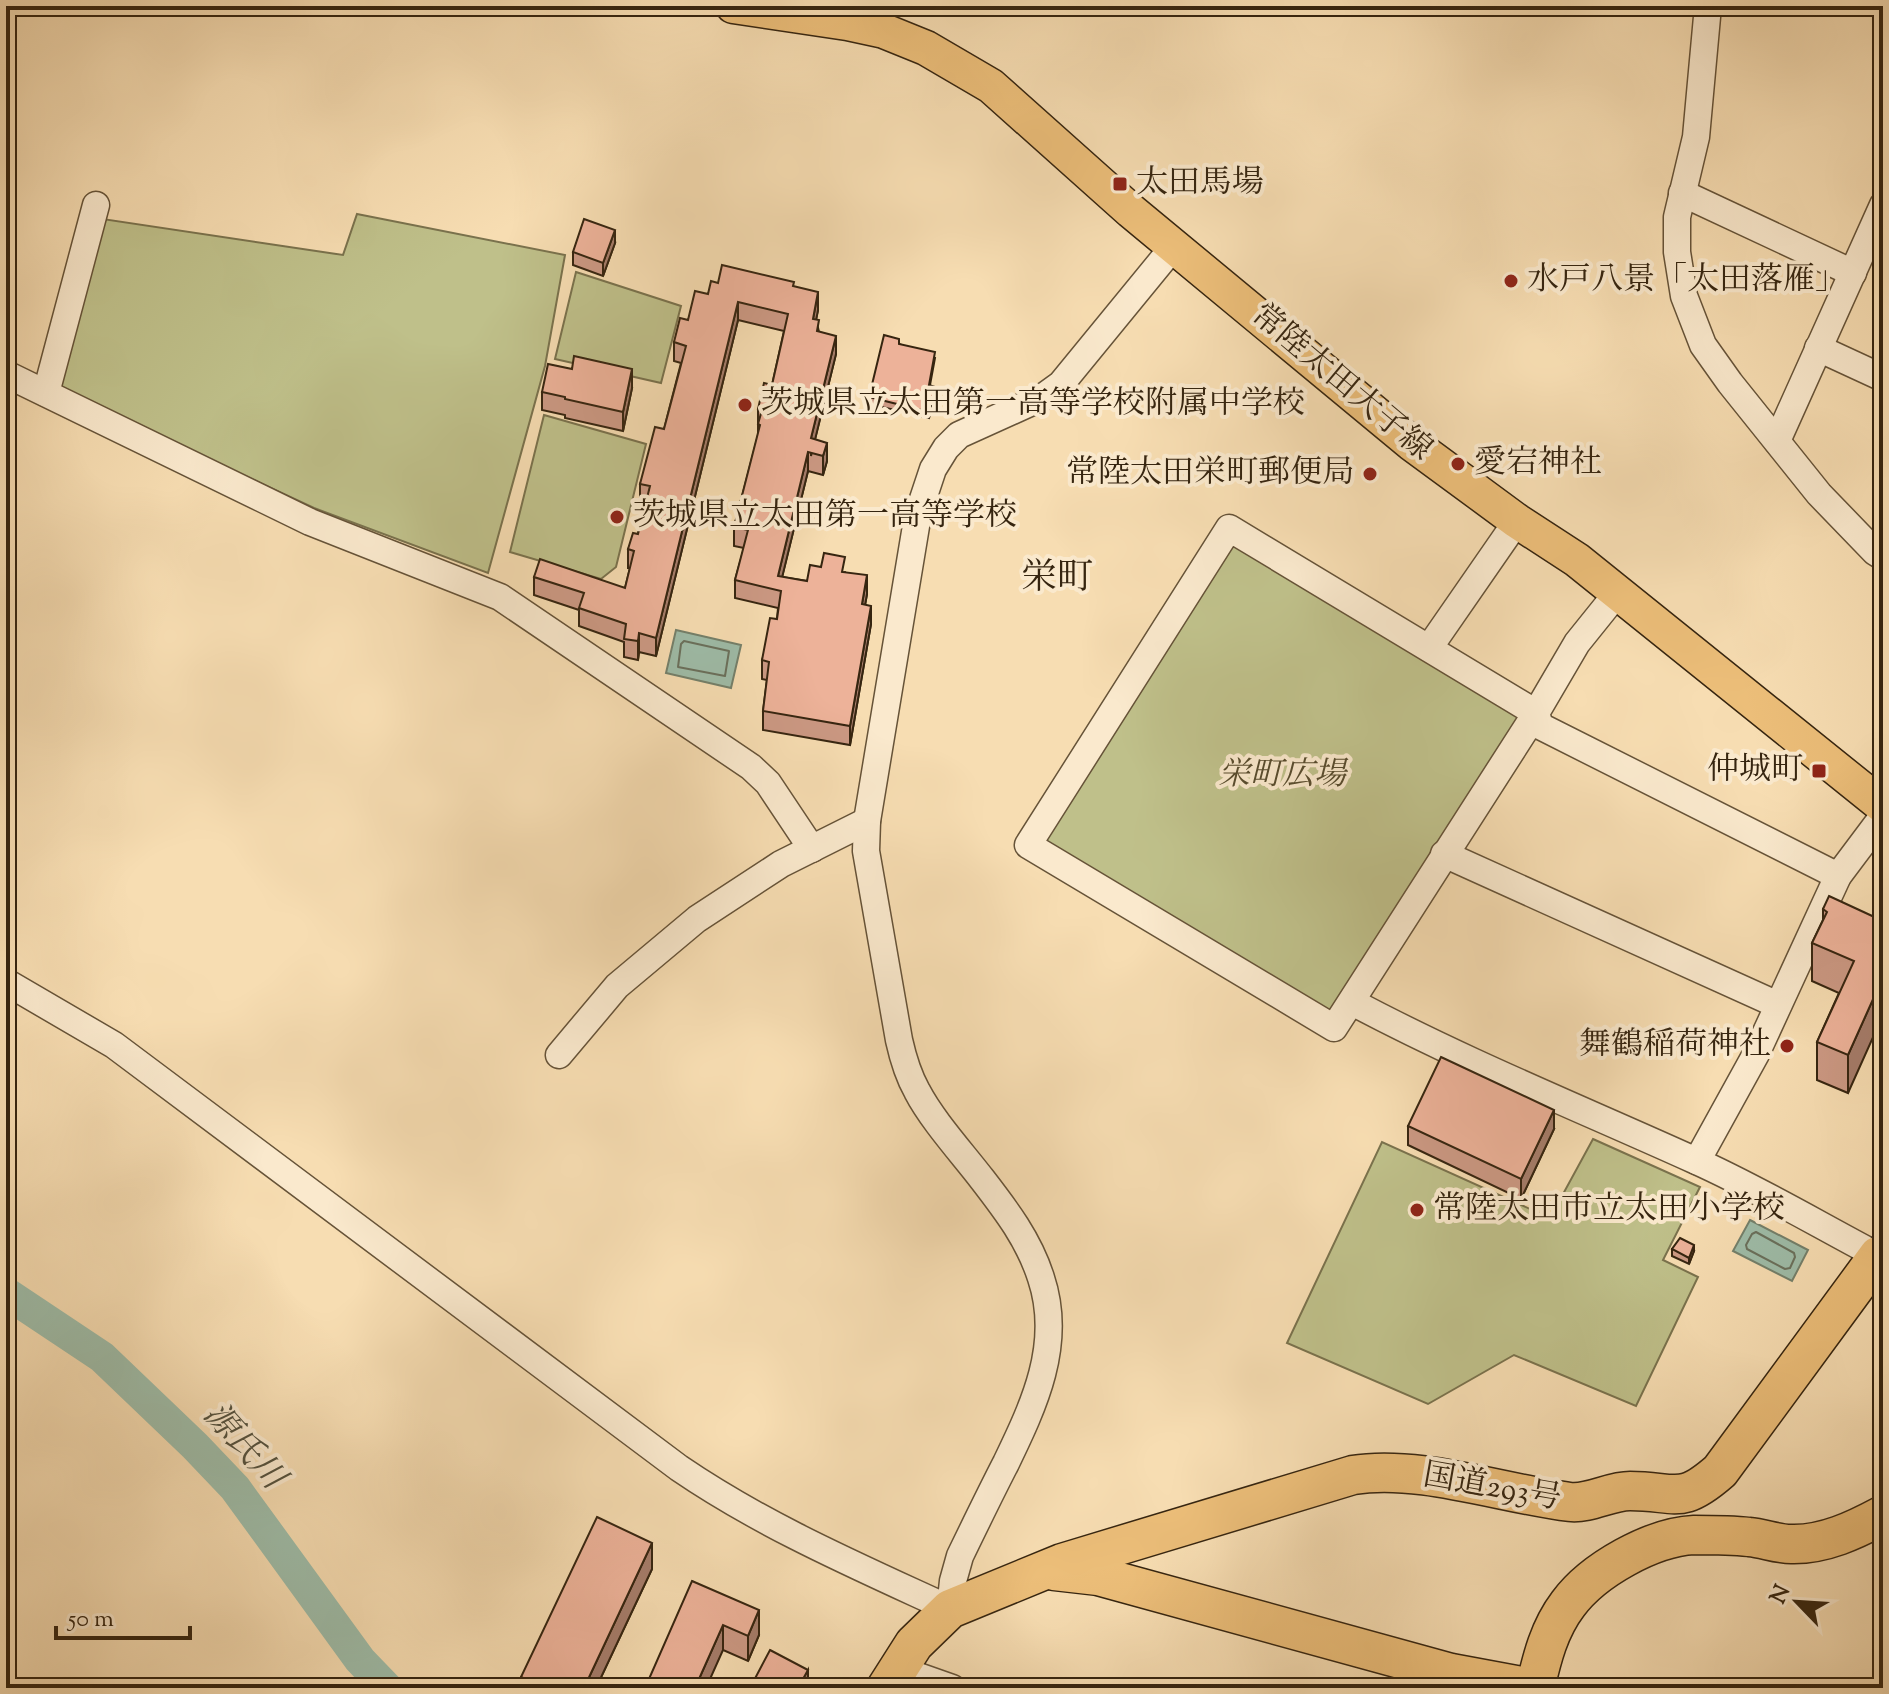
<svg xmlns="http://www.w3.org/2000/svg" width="1889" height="1694" font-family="'Sorts Mill Goudy','Noto Serif JP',serif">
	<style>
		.green { fill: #bfc08a; stroke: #7a724d; stroke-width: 2 }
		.water { fill: #9ebca8; stroke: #74806b; stroke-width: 2 }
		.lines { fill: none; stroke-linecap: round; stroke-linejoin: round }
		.shore { stroke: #6a705c; stroke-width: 2 }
		.river { stroke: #9ebca8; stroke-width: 32 }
		.minor-casing { stroke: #665338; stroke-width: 29 }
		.major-casing { stroke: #362510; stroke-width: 37 }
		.highway-casing { stroke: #362510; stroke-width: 41 }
		.minor { stroke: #fae9cd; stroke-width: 26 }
		.major { stroke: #ecbe79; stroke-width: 34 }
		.highway { stroke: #ecbe79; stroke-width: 38 }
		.wall { fill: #cc9984; stroke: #362510; stroke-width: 2 }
		.shaded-wall { fill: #a67d6b; stroke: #362510; stroke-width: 2 }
		.building { fill: #edb299; stroke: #362510; stroke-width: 2 }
		.poi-dot { fill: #8f2418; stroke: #fae9cd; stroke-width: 3 }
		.labels { text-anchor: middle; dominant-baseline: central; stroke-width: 8; stroke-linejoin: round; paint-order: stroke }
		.poi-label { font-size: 32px; fill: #362510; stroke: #fae9cd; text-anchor: start }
		.street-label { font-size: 32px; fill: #362510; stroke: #fae9cd }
		.park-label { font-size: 32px; font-style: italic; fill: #584c2e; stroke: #fae9cd }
		.water-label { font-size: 34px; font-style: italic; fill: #55523e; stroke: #fae9cd }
		.quarter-label { font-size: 36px; fill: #362510; stroke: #fae9cd }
	</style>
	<rect width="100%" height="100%" fill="#f7ddb2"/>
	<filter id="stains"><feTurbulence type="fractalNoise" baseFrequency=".0025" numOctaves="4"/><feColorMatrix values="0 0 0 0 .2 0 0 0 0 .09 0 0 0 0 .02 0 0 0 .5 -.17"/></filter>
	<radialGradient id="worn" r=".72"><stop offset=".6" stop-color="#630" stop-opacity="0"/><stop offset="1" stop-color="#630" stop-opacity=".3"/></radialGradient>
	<!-- green -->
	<g class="green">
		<path d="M357,214L565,255L545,366L488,573L314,508L58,389L103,219L343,255Z"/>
		<path d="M576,272L681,306L661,383L555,359Z"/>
		<path d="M544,415L646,444L616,567L601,579L510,552Z"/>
		<path d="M1227,541L1523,715L1333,1021L1040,846Z"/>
		<path d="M1593,1139L1700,1187L1663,1260L1698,1277L1636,1406L1514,1355L1428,1404L1287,1343L1382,1142L1550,1218Z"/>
	</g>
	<!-- water -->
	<g class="water">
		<path d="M676,630L741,645L731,688L666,673Z"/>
		<path d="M1750,1220L1808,1250L1792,1281L1733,1251Z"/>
	</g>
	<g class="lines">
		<!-- shore -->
		<g class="shore">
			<path d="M684,641L729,651L725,676L678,667L681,644Z"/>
			<path d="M1756,1232L1794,1253L1795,1257L1790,1268L1785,1269L1747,1249L1746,1245L1752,1234Z"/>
		</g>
		<!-- river -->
		<path class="river" d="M6,1293L102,1357L195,1446L235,1488L360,1660L387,1688"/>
		<!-- minor casing -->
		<g class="minor-casing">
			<g id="minor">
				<path d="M1708,6L1696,137L1677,217V252L1684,296L1703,345L1730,383L1819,494L1875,552L1883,557"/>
				<path d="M1682,193L1853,273"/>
				<path d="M1818,348L1883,378"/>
				<path d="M6,374L310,522L500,597L751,767L768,783L812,849"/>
				<path d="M46,393L96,205"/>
				<path d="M1777,441L1883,205"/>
				<path d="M1618,592L1577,643L1536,713L1334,1028L1028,845L1229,528L1536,713L1540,726L1838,876"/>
				<path d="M1429,648L1517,521"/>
				<path d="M1444,854L1778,1005"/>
				<path d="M6,982L114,1045L679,1468C764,1526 857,1566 950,1609L953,1581L960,1556C975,1525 990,1494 1006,1463C1034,1405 1063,1344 1041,1278C1029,1240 1006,1210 982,1179C962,1153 932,1120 917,1091C908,1075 903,1058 899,1040L866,851L867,821L918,514L933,469L946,448L959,435L1043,397L1061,384L1174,246"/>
				<path d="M1352,1002C1463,1061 1579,1108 1694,1160C1757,1188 1817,1224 1878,1256L1883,1247"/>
				<path d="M559,1055L617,986L697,919L781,864L867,821"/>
				<path d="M1697,1161L1756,1054L1838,876L1883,816"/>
				<path d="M898,1669L952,1688"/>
			</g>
		</g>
		<!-- major casing -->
		<g class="major-casing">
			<path id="major" d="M733,6L847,23L884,31L926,48L991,86L1131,211L1411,443L1517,521L1577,560L1883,806"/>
		</g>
		<!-- highway casing -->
		<g class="highway-casing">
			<g id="highway">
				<path d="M1054,1571L1098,1576L1451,1673L1533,1688"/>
				<path d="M886,1688L914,1644L950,1609L1062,1563L1353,1475C1419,1464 1503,1494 1570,1502C1590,1504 1610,1491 1630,1491C1677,1491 1680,1506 1720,1471L1878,1256L1883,1259"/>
				<path d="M1535,1688C1542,1658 1549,1629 1568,1604C1593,1570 1652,1537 1694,1535C1712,1535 1731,1535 1749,1537C1763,1538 1777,1544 1791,1544C1824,1545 1855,1530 1883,1515"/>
			</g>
		</g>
		<!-- minor -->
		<use href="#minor" class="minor"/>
		<!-- major -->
		<use href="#major" class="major"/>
		<!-- highway -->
		<use href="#highway" class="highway"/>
	</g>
	<!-- wall -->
	<g class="wall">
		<path d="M615,243L603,276L573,265V252Z"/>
		<path d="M718,283L794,287L818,310L816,319L819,332L836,354L815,439L827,461L823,475L808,471L782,577L807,581L845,572L867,594L865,605L871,624L850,745L763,730V711L767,680L762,679V660L777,619L778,608L735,598V580L744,548L734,546V527L758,435V409L772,385L784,331L738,320L656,656L639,652L638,660L624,657V642L579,626V610L534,595V577L625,588L630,568H628V549L638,534L645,504L640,502V484L664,429L681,363L674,361V342L688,320Z"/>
		<path d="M899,344L935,358L930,385L935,394L929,418L869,404V397Z"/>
		<path d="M632,388L623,431L565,418V415L542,410V392Z"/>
		<path d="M1823,909L1883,921L1848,1093L1817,1080V1042L1839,993L1812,981V943L1823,920Z"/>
		<path d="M1408,1126L1554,1129L1521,1199L1408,1145Z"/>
		<path d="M1672,1249L1694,1251L1689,1264L1672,1256Z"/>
		<path d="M652,1569L596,1688H521V1677Z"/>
		<path d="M692,1581L759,1635L748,1661L723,1650Z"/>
	</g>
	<!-- shaded-wall -->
	<g class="shaded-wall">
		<path d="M615,230V243L603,276V263Z"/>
		<path d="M818,292V310L813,337V319Z"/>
		<path d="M738,302V320L656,656V638Z"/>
		<path d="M836,336V354L811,456V438Z"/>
		<path d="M632,369V388L623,431V412Z"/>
		<path d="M935,387V394L929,418V412Z"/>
		<path d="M827,443V461L823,475V456Z"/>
		<path d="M808,452V471L779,590L778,576Z"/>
		<path d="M867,575V594L862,622V604Z"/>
		<path d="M871,606V624L850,745V726Z"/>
		<path d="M639,633V652L638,660V641Z"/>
		<path d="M1883,977V1015L1848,1093V1055Z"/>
		<path d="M1554,1110V1129L1521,1199V1179Z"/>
		<path d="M1694,1245V1251L1689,1264V1258Z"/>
		<path d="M652,1543V1569L596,1688H584Z"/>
		<path d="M759,1610V1635L748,1661V1636Z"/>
		<path d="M723,1625V1650L706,1688H695Z"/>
		<path d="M808,1670V1688H798Z"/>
	</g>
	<!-- building -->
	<g class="building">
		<path d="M584,219L615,230L603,263L573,252Z"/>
		<path d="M722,265L794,282L793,286L818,292L813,319L819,320L817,331L836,336L811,438L827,443L823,456L808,452L778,576L807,581L810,565L821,567L824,553L845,557L842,572L867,575L862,604L871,606L850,726L763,711L769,662L762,660L770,618L777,619L781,591L735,580L748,530L734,527L760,425L758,424L762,410L758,409L764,383L772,385L788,314L738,302L656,638L639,633L638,641L624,639L626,624L579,608L584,593L534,577L540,559L625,588L634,551L628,549L633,533L638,534L650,486L640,484L655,427L664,429L686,346L674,342L680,318L688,320L695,291L708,294L711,281L718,283Z"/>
		<path d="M884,335L899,339V344L935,352L929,385L935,387L929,412L869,397Z"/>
		<path d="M574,356L632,369L623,412L565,399V397L542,392L548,364L572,369Z"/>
		<path d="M1829,896L1883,921V977L1848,1055L1817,1042L1854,961L1812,943L1827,912L1823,909Z"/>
		<path d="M1441,1057L1554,1110L1521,1179L1408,1126Z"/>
		<path d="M1680,1238L1694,1245L1689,1258L1672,1249Z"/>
		<path d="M597,1517L652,1543L584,1688H544L521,1677Z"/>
		<path d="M692,1581L759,1610L748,1636L723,1625L695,1688H645Z"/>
		<path d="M770,1650L808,1670L798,1688H750Z"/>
	</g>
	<!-- markers -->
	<g class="poi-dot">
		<rect x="1112" y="176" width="16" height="16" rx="4"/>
		<circle cx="1511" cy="281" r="8"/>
		<circle cx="745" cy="405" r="8"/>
		<circle cx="1458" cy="464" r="8"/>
		<circle cx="1370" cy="474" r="8"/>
		<circle cx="617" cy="517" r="8"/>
		<rect x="1811" y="763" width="16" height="16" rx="4"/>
		<circle cx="1787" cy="1046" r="8"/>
		<circle cx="1417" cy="1210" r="8"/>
	</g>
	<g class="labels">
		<!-- poi labels -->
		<g class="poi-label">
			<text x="1136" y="184">太田馬場</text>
			<text x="1527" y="281">水戸八景「太田落雁」</text>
			<text x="761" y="405">茨城県立太田第一高等学校附属中学校</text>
			<text x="1474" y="464">愛宕神社</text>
			<text x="1354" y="474" text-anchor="end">常陸太田栄町郵便局</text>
			<text x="633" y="517">茨城県立太田第一高等学校</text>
			<text x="1803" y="771" text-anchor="end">仲城町</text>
			<text x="1771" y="1046" text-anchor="end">舞鶴稲荷神社</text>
			<text x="1433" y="1210">常陸太田市立太田小学校</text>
		</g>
		<!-- street labels -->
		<g class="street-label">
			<text transform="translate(1341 383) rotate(40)">常陸太田大子線</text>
			<text transform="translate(1492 1488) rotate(10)">国道293号</text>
		</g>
		<!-- park labels -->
		<g class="park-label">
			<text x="1282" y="776">栄町広場</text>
		</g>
		<!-- water labels -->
		<g class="water-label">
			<text transform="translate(243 1447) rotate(48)">源氏川</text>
		</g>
		<!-- quarter labels -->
		<g class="quarter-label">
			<text x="1057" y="579">栄町</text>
		</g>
	</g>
	<!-- margin -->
	<rect width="1889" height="1694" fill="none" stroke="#f7ddb2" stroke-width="32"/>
	<rect x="8" y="8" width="1873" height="1678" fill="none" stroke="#362510" stroke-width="4"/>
	<rect x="16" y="16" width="1857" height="1662" fill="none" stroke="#362510" stroke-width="2"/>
	<!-- north arrow -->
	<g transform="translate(1797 1602) rotate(295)" stroke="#fae9cd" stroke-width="6" paint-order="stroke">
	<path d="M0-6L14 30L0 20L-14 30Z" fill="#362510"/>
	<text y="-12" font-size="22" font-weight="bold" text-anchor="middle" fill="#362510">N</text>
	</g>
	<!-- scale -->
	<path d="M56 1626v12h134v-12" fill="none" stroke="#362510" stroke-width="4"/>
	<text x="68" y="1626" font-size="24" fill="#362510" stroke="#fae9cd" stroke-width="6" paint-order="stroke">50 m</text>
	<rect width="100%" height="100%" filter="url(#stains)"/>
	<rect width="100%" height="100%" fill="url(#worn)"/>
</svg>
